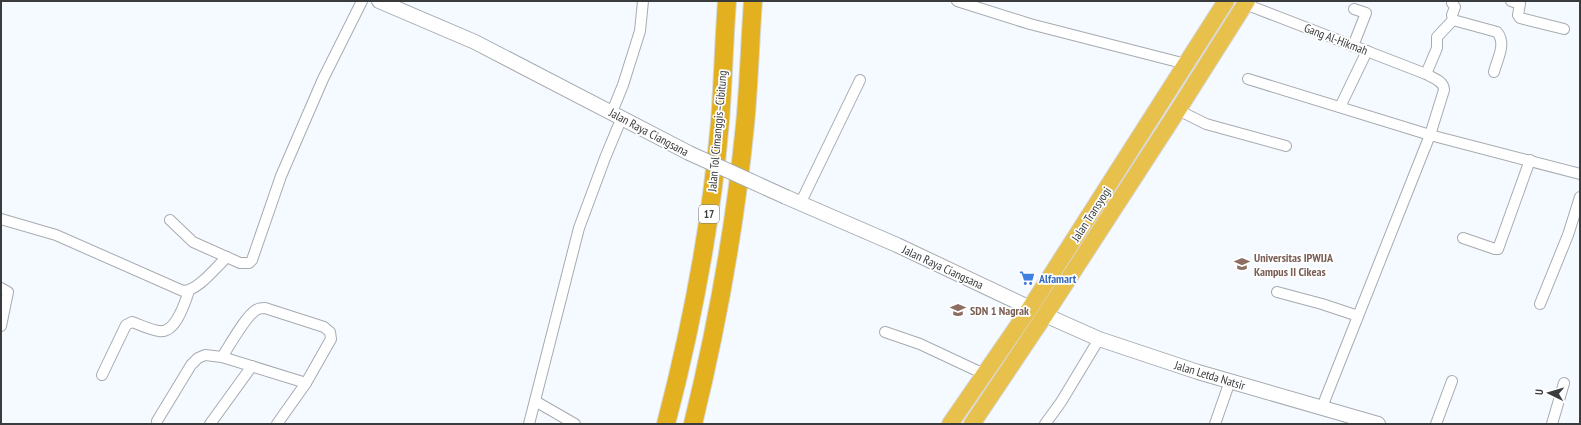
<svg xmlns="http://www.w3.org/2000/svg" width="1581" height="425" font-family="'PT Sans Narrow',sans-serif">
	<style>
		.lines { fill: none; stroke-linecap: round; stroke-linejoin: round }
		.minor-casing { stroke: #a6abb0; stroke-width: 12 }
		.secondary-casing { stroke: #a6abb0; stroke-width: 16 }
		.trunk-casing { stroke: #d7d8d8; stroke-width: 18 }
		.motorway-casing { stroke: #d7d8d8; stroke-width: 20 }
		.minor { stroke: #fff; stroke-width: 10 }
		.secondary { stroke: #fff; stroke-width: 14 }
		.trunk { stroke: #e8c04c; stroke-width: 16 }
		.motorway { stroke: #e3b01f; stroke-width: 18 }
		.secondary-bridge-casing { stroke: #a6abb0; stroke-width: 16; stroke-linecap: butt }
		.secondary-bridge { stroke: #fff; stroke-width: 14 }
		.labels { text-anchor: middle; dominant-baseline: central; stroke-width: 3.5; stroke-linejoin: round; paint-order: stroke }
		.shield { fill: #fff; stroke: #747677; stroke-width: 1 }
		.shield-label { font-size: 11px; font-weight: bold; fill: #393b3d }
		.street-label { font-size: 12px; fill: #393b3d; stroke: #fff }
		.education-label { font-size: 12px; font-weight: bold; fill: #785e54; stroke: #fff; text-anchor: start }
		.shop-label { font-size: 12px; font-weight: bold; fill: #366cbe; stroke: #fff; text-anchor: start }
	</style>
	<rect width="100%" height="100%" fill="#f4faff"/>
	<g class="lines">
		<!-- minor casing -->
		<g class="minor-casing">
			<g id="minor">
				<path d="M957,1L1030,24L1186,64"/>
				<path d="M1452,1V3L1455,7L1452,15L1453,20"/>
				<path d="M1511,1L1520,4L1518,15L1520,18L1564,29"/>
				<path d="M1245,4L1426,74C1433,78 1444,81 1444,90L1430,135L1322,407"/>
				<path d="M1453,20L1497,32C1507,44 1497,59 1494,72"/>
				<path d="M1353,46L1366,13L1354,9"/>
				<path d="M1426,74L1437,48V37L1453,20"/>
				<path d="M1248,79L1430,135L1580,174"/>
				<path d="M1340,107L1367,51"/>
				<path d="M1178,110L1206,124L1286,146"/>
				<path d="M612,112L623,85L640,31L643,1"/>
				<path d="M800,204L860,80"/>
				<path d="M1,219L56,235L183,291C198,291 216,267 227,257"/>
				<path d="M170,220L193,242L240,263H249L252,260L281,176L323,79L362,1"/>
				<path d="M1463,238L1495,249H1498L1530,160"/>
				<path d="M1,288L8,292L1,326"/>
				<path d="M1277,292L1322,304L1358,316"/>
				<path d="M1540,304L1568,235L1580,197"/>
				<path d="M885,332L920,344L984,374"/>
				<path d="M102,375L126,325L132,322C141,325 150,330 159,331C176,334 185,302 189,291"/>
				<path d="M535,401L575,424"/>
				<path d="M157,421L191,365L198,358L205,355L222,357L306,383L331,339L330,332L324,327L265,308C262,308 259,308 256,310C245,317 230,345 222,357"/>
				<path d="M210,424L252,366"/>
				<path d="M277,424L306,383"/>
				<path d="M529,424L579,228L605,158L622,117"/>
				<path d="M1045,424L1061,402L1099,339"/>
				<path d="M1215,424L1230,381"/>
				<path d="M1436,424L1452,381"/>
				<path d="M1552,424L1564,383"/>
			</g>
		</g>
		<!-- secondary casing -->
		<g class="secondary-casing">
			<g id="secondary">
				<path d="M379,1L475,42L689,153"/>
				<path d="M786,197L897,245L1030,308"/>
				<path d="M1045,315L1099,339L1198,372L1378,424"/>
			</g>
		</g>
		<!-- trunk casing -->
		<g class="trunk-casing">
			<g id="trunk">
				<path d="M950,424L1030,308L1226,1"/>
				<path d="M972,424L1045,315L1178,110L1247,1"/>
			</g>
		</g>
		<!-- motorway casing -->
		<g class="motorway-casing">
			<g id="motorway">
				<path d="M666,424C692,325 711,224 720,122C723,82 724,41 727,1"/>
				<path d="M693,424C717,326 735,226 745,125C749,84 750,42 753,1"/>
			</g>
		</g>
		<!-- minor -->
		<use href="#minor" class="minor"/>
		<!-- secondary -->
		<use href="#secondary" class="secondary"/>
		<!-- trunk -->
		<use href="#trunk" class="trunk"/>
		<!-- motorway -->
		<use href="#motorway" class="motorway"/>
		<!-- secondary-bridge casing -->
		<g class="secondary-bridge-casing">
			<path id="secondary-bridge" d="M689,153L786,197"/>
		</g>
		<!-- secondary-bridge -->
		<use href="#secondary-bridge" class="secondary-bridge"/>
	</g>
	<!-- icons -->
	<defs>
		<g id="university-bare" transform="scale(1.2)"><path d="M0-5L7-2L0 1L-7-2ZM-4 1L0 2.5L4 1V4Q0 6-4 4Z" fill="#8d6e63" stroke="#fff" stroke-width="2.5" paint-order="stroke"/></g>
		<g id="supermarket-bare" transform="scale(1.2)"><path d="M-6-5.5h2.5l.6 2H6L4.5 2H-2.5L-4.4-4H-6ZM-1.5 3.2a1.3 1.3 0 1 0 .1 0ZM3 3.2a1.3 1.3 0 1 0 .1 0Z" fill="#3f7fe0" stroke="#fff" stroke-width="2.5" paint-order="stroke"/></g>
		<g id="school-bare" transform="scale(1.2)"><path d="M0-5L7-2L0 1L-7-2ZM-4 1L0 2.5L4 1V4Q0 6-4 4Z" fill="#8d6e63" stroke="#fff" stroke-width="2.5" paint-order="stroke"/></g>
	</defs>
	<g fill-rule="evenodd">
		<use href="#university-bare" x="1242" y="264"/>
		<use href="#supermarket-bare" x="1027" y="278"/>
		<use href="#school-bare" x="958" y="310"/>
	</g>
	<g class="labels">
		<!-- shield labels -->
		<rect class="shield" x="699" y="205" width="20" height="18" rx="3"/>
		<g class="shield-label">
			<text x="709" y="214">17</text>
		</g>
		<!-- street labels -->
		<g class="street-label">
			<text transform="translate(1336 39) rotate(21)">Gang Al-Hikmah</text>
			<text transform="translate(717 131) rotate(-85)">Jalan Tol Cimanggis–Cibitung</text>
			<text transform="translate(649 132) rotate(28)">Jalan Raya Ciangsana</text>
			<text transform="translate(1091 214) rotate(-57)">Jalan Transyogi</text>
			<text transform="translate(943 267) rotate(25)">Jalan Raya Ciangsana</text>
			<text transform="translate(1210 375) rotate(17)">Jalan Letda Natsir</text>
		</g>
		<!-- education labels -->
		<g class="education-label">
			<text x="1254" y="257">Universitas IPWIJA<tspan x="1254" dy="14">Kampus II Cikeas</tspan></text>
			<text x="970" y="310">SDN 1 Nagrak</text>
		</g>
		<!-- shop labels -->
		<g class="shop-label">
			<text x="1039" y="278">Alfamart</text>
		</g>
	</g>
	<!-- border -->
	<rect width="1581" height="425" fill="none" stroke="#393b3d" stroke-width="4"/>
	<!-- north arrow -->
	<g transform="translate(1549 393) rotate(275)" stroke="#ffffff" stroke-width="3" paint-order="stroke">
	<path d="M0-3L7 15L0 10L-7 15Z" fill="#393b3d"/>
	<text y="-6" font-size="11" font-weight="bold" text-anchor="middle" fill="#393b3d">U</text>
	</g>
</svg>
